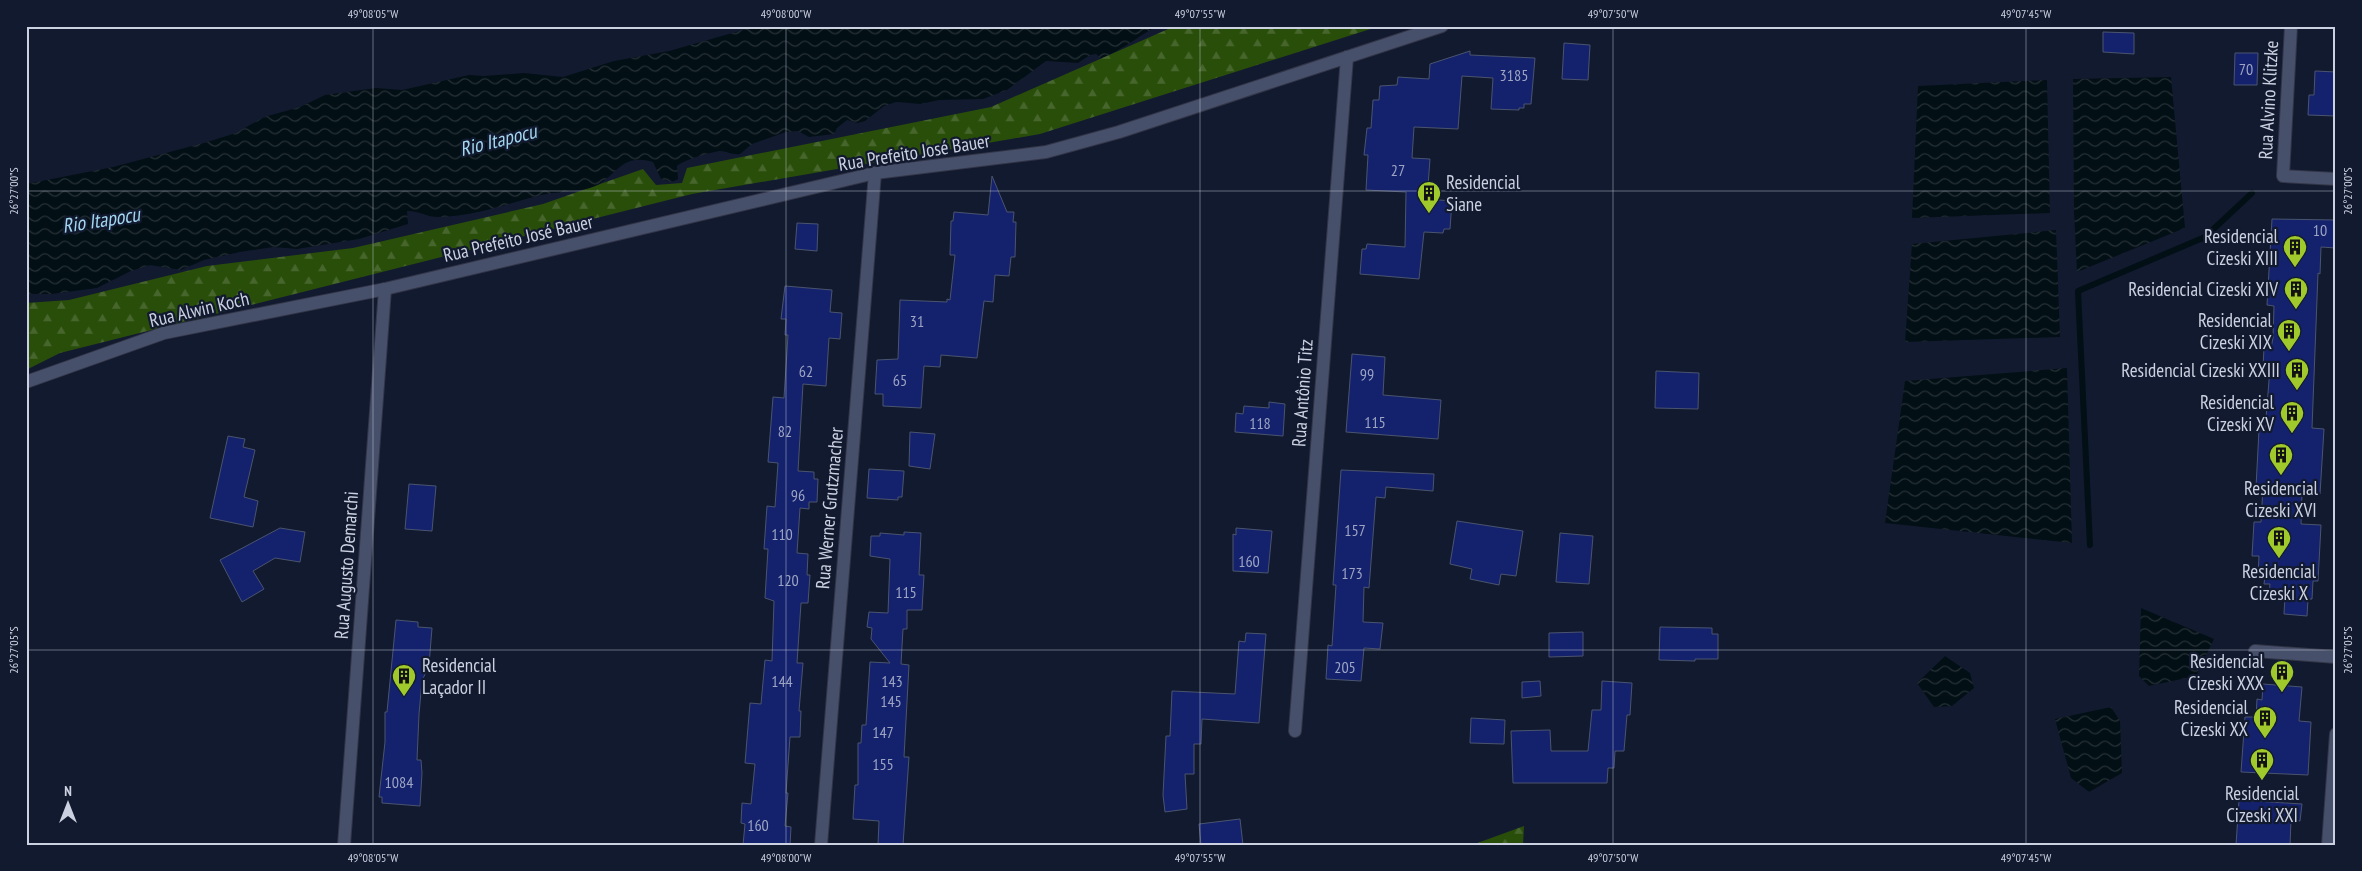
<svg xmlns="http://www.w3.org/2000/svg" width="2362" height="871" font-family="'PT Sans Narrow',sans-serif">
	<style>
		.forest { fill: url(#forest-firs) }
		.water { fill: url(#water-waves) }
		.lines { fill: none; stroke-linecap: round; stroke-linejoin: round }
		.stream { stroke: #020f15; stroke-width: 6 }
		.building { fill: #14226d; stroke: #4a546e }
		.street-casing { stroke: #323547; stroke-width: 14 }
		.secondary-casing { stroke: #323547; stroke-width: 14 }
		.street { stroke: #47506a; stroke-width: 12 }
		.secondary { stroke: #47506a; stroke-width: 12 }
		.ticks { fill: none; stroke: #cbd1e0; stroke-width: 1; stroke-opacity: 0.45 }
		.labels { text-anchor: middle; dominant-baseline: central; stroke-width: 4.5; stroke-linejoin: round; paint-order: stroke }
		.number-label { font-size: 16px; fill: #9da5c3 }
		.street-label { font-size: 19px; fill: #cbd1e0; stroke: #121a30 }
		.poi-label { font-size: 19px; fill: #cbd1e0; stroke: #121a30; text-anchor: end }
		.water-label { font-size: 20px; font-style: italic; fill: #a3d7f0; stroke: #121a30 }
		.neatline { fill: none; stroke: #cbd1e0; stroke-width: 2 }
		.ticks-label { font-size: 12px; text-anchor: middle; fill: #cbd1e0 }
	</style>
	<defs>
		<pattern id="forest-firs" width="22" height="20" patternUnits="userSpaceOnUse" patternTransform="scale(1.25)"><rect width="22" height="20" fill="#294e09"/><path d="M5 1l3.5 6h-7zM16 11l3.5 6h-7z" fill="#47662d"/></pattern>
		<pattern id="water-waves" width="16" height="10" patternUnits="userSpaceOnUse" patternTransform="scale(1.25)"><rect width="16" height="10" fill="#020f15"/><path d="M0 5q4-4 8 0t8 0" fill="none" stroke="#263137"/></pattern>
	</defs>
	<rect width="100%" height="100%" fill="#121a30"/>
	<!-- forest -->
	<g class="forest">
		<path d="M1175,26H1380L1040,134L692,194L60,353L26,370V303L69,300L207,266L353,248L543,204L643,169L656,185L682,183L687,168L991,107Z"/>
		<path d="M1524,826L1523,845H1472Z"/>
	</g>
	<!-- water -->
	<g class="water">
		<path d="M757,26H1157C1137,37 1123,50 1101,58L1096,54L1090,55L1078,63L1046,61L1007,90L983,99L939,100L921,104L896,102L884,106L865,121L858,123L847,120L837,128L834,134L809,137L798,131L786,132L752,144L740,154C733,155 728,152 721,151C713,151 682,161 677,166L678,179L672,182L661,179L653,162C617,151 616,183 586,189C571,192 556,192 541,195C507,204 475,216 440,217C428,218 421,211 407,211L408,224L359,239L297,249L273,247L240,252L204,260L181,270L150,265L131,271L97,288L52,294H26V184L113,167L207,142L236,133L264,117L300,107L325,95L376,88L402,90L469,75L484,76L524,73L563,77L614,61L669,51Z"/>
		<path d="M2171,77L2185,228L2077,272L2074,212L2073,79Z"/>
		<path d="M2047,80L2050,213L1912,218L1918,86Z"/>
		<path d="M2056,230L2060,337L1905,342L1912,244Z"/>
		<path d="M2067,368L2072,543L1885,523L1905,381Z"/>
		<path d="M2141,608L2214,639L2196,676L2149,686L2139,676Z"/>
		<path d="M1945,656L1970,673L1974,688L1952,706L1934,707L1917,683Z"/>
		<path d="M2111,707L2120,721L2122,773L2089,792L2071,778L2055,719Z"/>
	</g>
	<g class="lines">
		<!-- stream -->
		<path class="stream" d="M2090,545L2078,291L2205,237L2252,193"/>
	</g>
	<!-- building -->
	<g class="building">
		<path d="M2103,32L2134,33V54L2103,52Z"/>
		<path d="M1564,43L1590,45L1588,80L1562,79Z"/>
		<path d="M1470,51V55L1535,58L1531,104H1524V108H1519V110L1491,109L1493,78L1462,76L1458,129L1414,127L1412,158L1430,159L1427,199L1452,201L1450,229H1444L1443,233L1424,232L1419,279L1360,274L1362,249H1366L1367,244L1405,247L1406,192L1366,190L1368,155H1364L1367,128H1371L1373,100H1379L1380,86L1397,85L1398,77L1429,79L1430,64Z"/>
		<path d="M2235,53H2258L2257,85H2234Z"/>
		<path d="M2315,71L2336,72V116L2308,115L2309,95H2314Z"/>
		<path d="M992,176L1007,212H1014L1013,222H1016L1015,257H1011L1009,276L995,275L993,302L984,301L977,358L941,355L940,367L924,366L921,408L883,406V394H875L877,360L898,359L900,300L947,302V299L950,300L955,255H950L951,221H953L954,212L988,215Z"/>
		<path d="M2272,219L2336,220V248L2321,247L2320,274L2318,273L2312,428L2324,429L2320,494L2302,493L2301,524L2321,525L2318,581H2313L2312,599H2308L2307,616L2284,614L2285,596L2269,595L2270,584H2264L2265,576H2258L2259,556H2252L2254,522H2261L2263,487H2256L2259,430L2265,431L2270,368H2263L2264,347L2271,348L2273,338L2274,306L2267,305Z"/>
		<path d="M797,223L818,224L817,251L795,249Z"/>
		<path d="M785,286L832,290L830,312L842,313L840,339L829,338L826,386L803,384L798,471L814,472V479H818L817,502H809V509L800,508L797,553L808,554L807,575H810L808,603H801L797,663H803L799,711H801L800,737H790L786,793H788L785,826L791,827L790,845H743L745,824L741,823L742,803L751,804L755,764L745,763L750,703L761,704L765,660L772,661L774,601L765,598L768,549H764L767,506L775,507L778,463L768,462L773,397L784,398L788,335H785L786,319H781Z"/>
		<path d="M1352,354L1385,357L1383,395L1441,400L1438,439L1346,432Z"/>
		<path d="M1656,371L1699,373L1698,409L1655,408Z"/>
		<path d="M1269,402L1285,404L1283,436L1235,432L1236,413L1243,414L1244,406L1269,408Z"/>
		<path d="M910,432L935,434L930,469L909,466Z"/>
		<path d="M228,436L245,439L243,447L255,450L244,497L258,501L253,527L210,518Z"/>
		<path d="M869,469L904,471L902,497H898V500L867,498Z"/>
		<path d="M1341,470L1434,474L1433,491L1386,487L1385,498L1376,497L1369,588L1364,587L1363,622L1383,623L1380,649L1364,648L1361,681L1326,679L1328,645L1332,646L1336,585H1333Z"/>
		<path d="M409,484L436,486L432,531L405,529Z"/>
		<path d="M1457,521L1523,531L1516,576L1501,574L1499,585L1470,579L1472,569L1450,564Z"/>
		<path d="M280,528L305,532L300,562L275,558L253,571L264,589L242,602L220,560Z"/>
		<path d="M1236,528L1272,531L1268,573L1233,571V534L1236,535Z"/>
		<path d="M904,532L921,533L919,575H924L922,610H907V629H903L901,664L909,665L904,757H909L903,845H878L879,821L853,819L855,785H858V743H861L862,725H866L870,662L890,663L871,639L872,628L867,627L869,612L888,613L890,559L870,556L871,536H880V533L904,535Z"/>
		<path d="M1560,533L1593,536L1589,584L1556,582Z"/>
		<path d="M396,620L418,622V627L432,628L429,665L422,681L419,714L417,760H421L422,773L420,806L382,803V797H379L385,742V712H387Z"/>
		<path d="M1660,627L1712,628V634H1718V659H1695V661L1659,660Z"/>
		<path d="M1583,632V656L1549,657V633Z"/>
		<path d="M1246,633L1266,634L1259,723L1202,719L1201,744H1194V774H1185L1187,809L1165,812L1163,795L1166,736H1170L1172,691L1235,694L1239,641L1245,642Z"/>
		<path d="M1540,681L1541,696L1522,698V682Z"/>
		<path d="M1602,681L1632,683L1630,715H1627L1624,751H1615L1614,768H1608L1607,783H1513L1511,731L1550,730L1551,751H1588L1592,710H1601Z"/>
		<path d="M2263,684L2302,687L2299,721L2311,722L2308,775L2241,772L2245,717H2256L2257,699L2262,700Z"/>
		<path d="M1471,718L1505,720L1504,744L1470,743Z"/>
		<path d="M2239,800L2302,804L2300,821L2291,820L2290,845H2236Z"/>
		<path d="M1240,819L1243,845H1201L1199,824Z"/>
	</g>
	<g class="lines">
		<!-- street casing -->
		<g class="street-casing">
			<g id="street">
				<path d="M2291,26L2283,176L2336,179"/>
				<path d="M2255,651L2336,657"/>
				<path d="M1295,731L1347,57"/>
				<path d="M821,845L875,173"/>
				<path d="M2328,845L2336,734"/>
			</g>
		</g>
		<!-- secondary casing -->
		<g class="secondary-casing">
			<g id="secondary">
				<path d="M26,382L164,333L385,289L875,173L1046,152L1119,132L1442,26"/>
				<path d="M344,845L385,289"/>
			</g>
		</g>
		<!-- street -->
		<use href="#street" class="street"/>
		<!-- secondary -->
		<use href="#secondary" class="secondary"/>
	</g>
	<!-- ticks -->
	<path class="ticks" d="M373,26V845M786,26V845M1200,26V845M1613,26V845M2026,26V845M26,191H2336M26,650H2336"/>
	<!-- icons -->
	<defs>
		<g id="building-pin" transform="scale(1.25)"><path d="M0 17L-7.5 6A9.5 9.5 0 1 1 7.5 6Z" fill="#a0c92b" stroke="#121a30"/><path d="M-4-6H4V6H1V3H-1V6H-4ZM-2.5-4.3h1.7v1.8h-1.7ZM.8-4.3h1.7v1.8H.8ZM-2.5-1h1.7V.8h-1.7ZM.8-1h1.7V.8H.8Z" fill="#111"/></g>
	</defs>
	<g fill-rule="evenodd">
		<use href="#building-pin" x="1429" y="193"/>
		<use href="#building-pin" x="2295" y="247"/>
		<use href="#building-pin" x="2296" y="289"/>
		<use href="#building-pin" x="2289" y="331"/>
		<use href="#building-pin" x="2297" y="370"/>
		<use href="#building-pin" x="2292" y="413"/>
		<use href="#building-pin" x="2281" y="455"/>
		<use href="#building-pin" x="2279" y="538"/>
		<use href="#building-pin" x="2282" y="672"/>
		<use href="#building-pin" x="404" y="676"/>
		<use href="#building-pin" x="2265" y="718"/>
		<use href="#building-pin" x="2262" y="760"/>
	</g>
	<g class="labels">
		<!-- number labels -->
		<g class="number-label">
			<text x="2246" y="69">70</text>
			<text x="1514" y="75">3185</text>
			<text x="1398" y="170">27</text>
			<text x="2320" y="230">10</text>
			<text x="917" y="321">31</text>
			<text x="806" y="371">62</text>
			<text x="1367" y="374">99</text>
			<text x="900" y="380">65</text>
			<text x="1375" y="422">115</text>
			<text x="1260" y="423">118</text>
			<text x="785" y="431">82</text>
			<text x="798" y="495">96</text>
			<text x="1355" y="530">157</text>
			<text x="782" y="534">110</text>
			<text x="1249" y="561">160</text>
			<text x="1352" y="573">173</text>
			<text x="788" y="580">120</text>
			<text x="906" y="592">115</text>
			<text x="1345" y="667">205</text>
			<text x="782" y="681">144</text>
			<text x="892" y="681">143</text>
			<text x="891" y="701">145</text>
			<text x="883" y="732">147</text>
			<text x="883" y="764">155</text>
			<text x="399" y="782">1084</text>
			<text x="758" y="825">160</text>
		</g>
		<!-- street labels -->
		<g class="street-label">
			<text transform="translate(2268 100) rotate(-87)">Rua Alvino Klitzke</text>
			<text transform="translate(914 152) rotate(-9)">Rua Prefeito José Bauer</text>
			<text transform="translate(518 238) rotate(-13)">Rua Prefeito José Bauer</text>
			<text transform="translate(199 309) rotate(-13)">Rua Alwin Koch</text>
			<text transform="translate(1302 393) rotate(-86)">Rua Antônio Titz</text>
			<text transform="translate(829 508) rotate(-85)">Rua Werner Grutzmacher</text>
			<text transform="translate(346 565) rotate(-86)">Rua Augusto Demarchi</text>
		</g>
		<!-- poi labels -->
		<g class="poi-label">
			<text x="1446" y="182" text-anchor="start">Residencial<tspan x="1446" dy="22">Siane</tspan></text>
			<text x="2278" y="236">Residencial<tspan x="2278" dy="22">Cizeski XIII</tspan></text>
			<text x="2278" y="289">Residencial Cizeski XIV</text>
			<text x="2272" y="320">Residencial<tspan x="2272" dy="22">Cizeski XIX</tspan></text>
			<text x="2280" y="370">Residencial Cizeski XXIII</text>
			<text x="2274" y="402">Residencial<tspan x="2274" dy="22">Cizeski XV</tspan></text>
			<text x="2281" y="488" text-anchor="middle">Residencial<tspan x="2281" dy="22">Cizeski XVI</tspan></text>
			<text x="2279" y="571" text-anchor="middle">Residencial<tspan x="2279" dy="22">Cizeski X</tspan></text>
			<text x="2264" y="661">Residencial<tspan x="2264" dy="22">Cizeski XXX</tspan></text>
			<text x="422" y="665" text-anchor="start">Residencial<tspan x="422" dy="22">Laçador II</tspan></text>
			<text x="2248" y="707">Residencial<tspan x="2248" dy="22">Cizeski XX</tspan></text>
			<text x="2262" y="793" text-anchor="middle">Residencial<tspan x="2262" dy="22">Cizeski XXI</tspan></text>
		</g>
		<!-- water labels -->
		<g class="water-label">
			<text transform="translate(498 140) rotate(-14)">Rio Itapocu</text>
			<text transform="translate(101 220) rotate(-9)">Rio Itapocu</text>
		</g>
	</g>
	<!-- border -->
	<rect width="2362" height="871" fill="none" stroke="#121a30" stroke-width="55"/>
	<!-- north arrow -->
	<g transform="translate(68 804)" stroke="#121a30" stroke-width="4" paint-order="stroke">
	<path d="M0-4L9 19L0 12L-9 19Z" fill="#cbd1e0"/>
	<text y="-8" font-size="14" font-weight="bold" text-anchor="middle" fill="#cbd1e0">N</text>
	</g>
	<rect x="28" y="28" width="2306" height="816" class="neatline"/>
	<g class="ticks-label">
		<text x="373" y="18">49°08'05"W</text>
		<text x="786" y="18">49°08'00"W</text>
		<text x="1200" y="18">49°07'55"W</text>
		<text x="1613" y="18">49°07'50"W</text>
		<text x="2026" y="18">49°07'45"W</text>
		<text transform="translate(14 191) rotate(-90)" y="4">26°27'00"S</text>
		<text transform="translate(2348 191) rotate(-90)" y="4">26°27'00"S</text>
		<text transform="translate(14 650) rotate(-90)" y="4">26°27'05"S</text>
		<text transform="translate(2348 650) rotate(-90)" y="4">26°27'05"S</text>
		<text x="373" y="862">49°08'05"W</text>
		<text x="786" y="862">49°08'00"W</text>
		<text x="1200" y="862">49°07'55"W</text>
		<text x="1613" y="862">49°07'50"W</text>
		<text x="2026" y="862">49°07'45"W</text>
	</g>
</svg>
